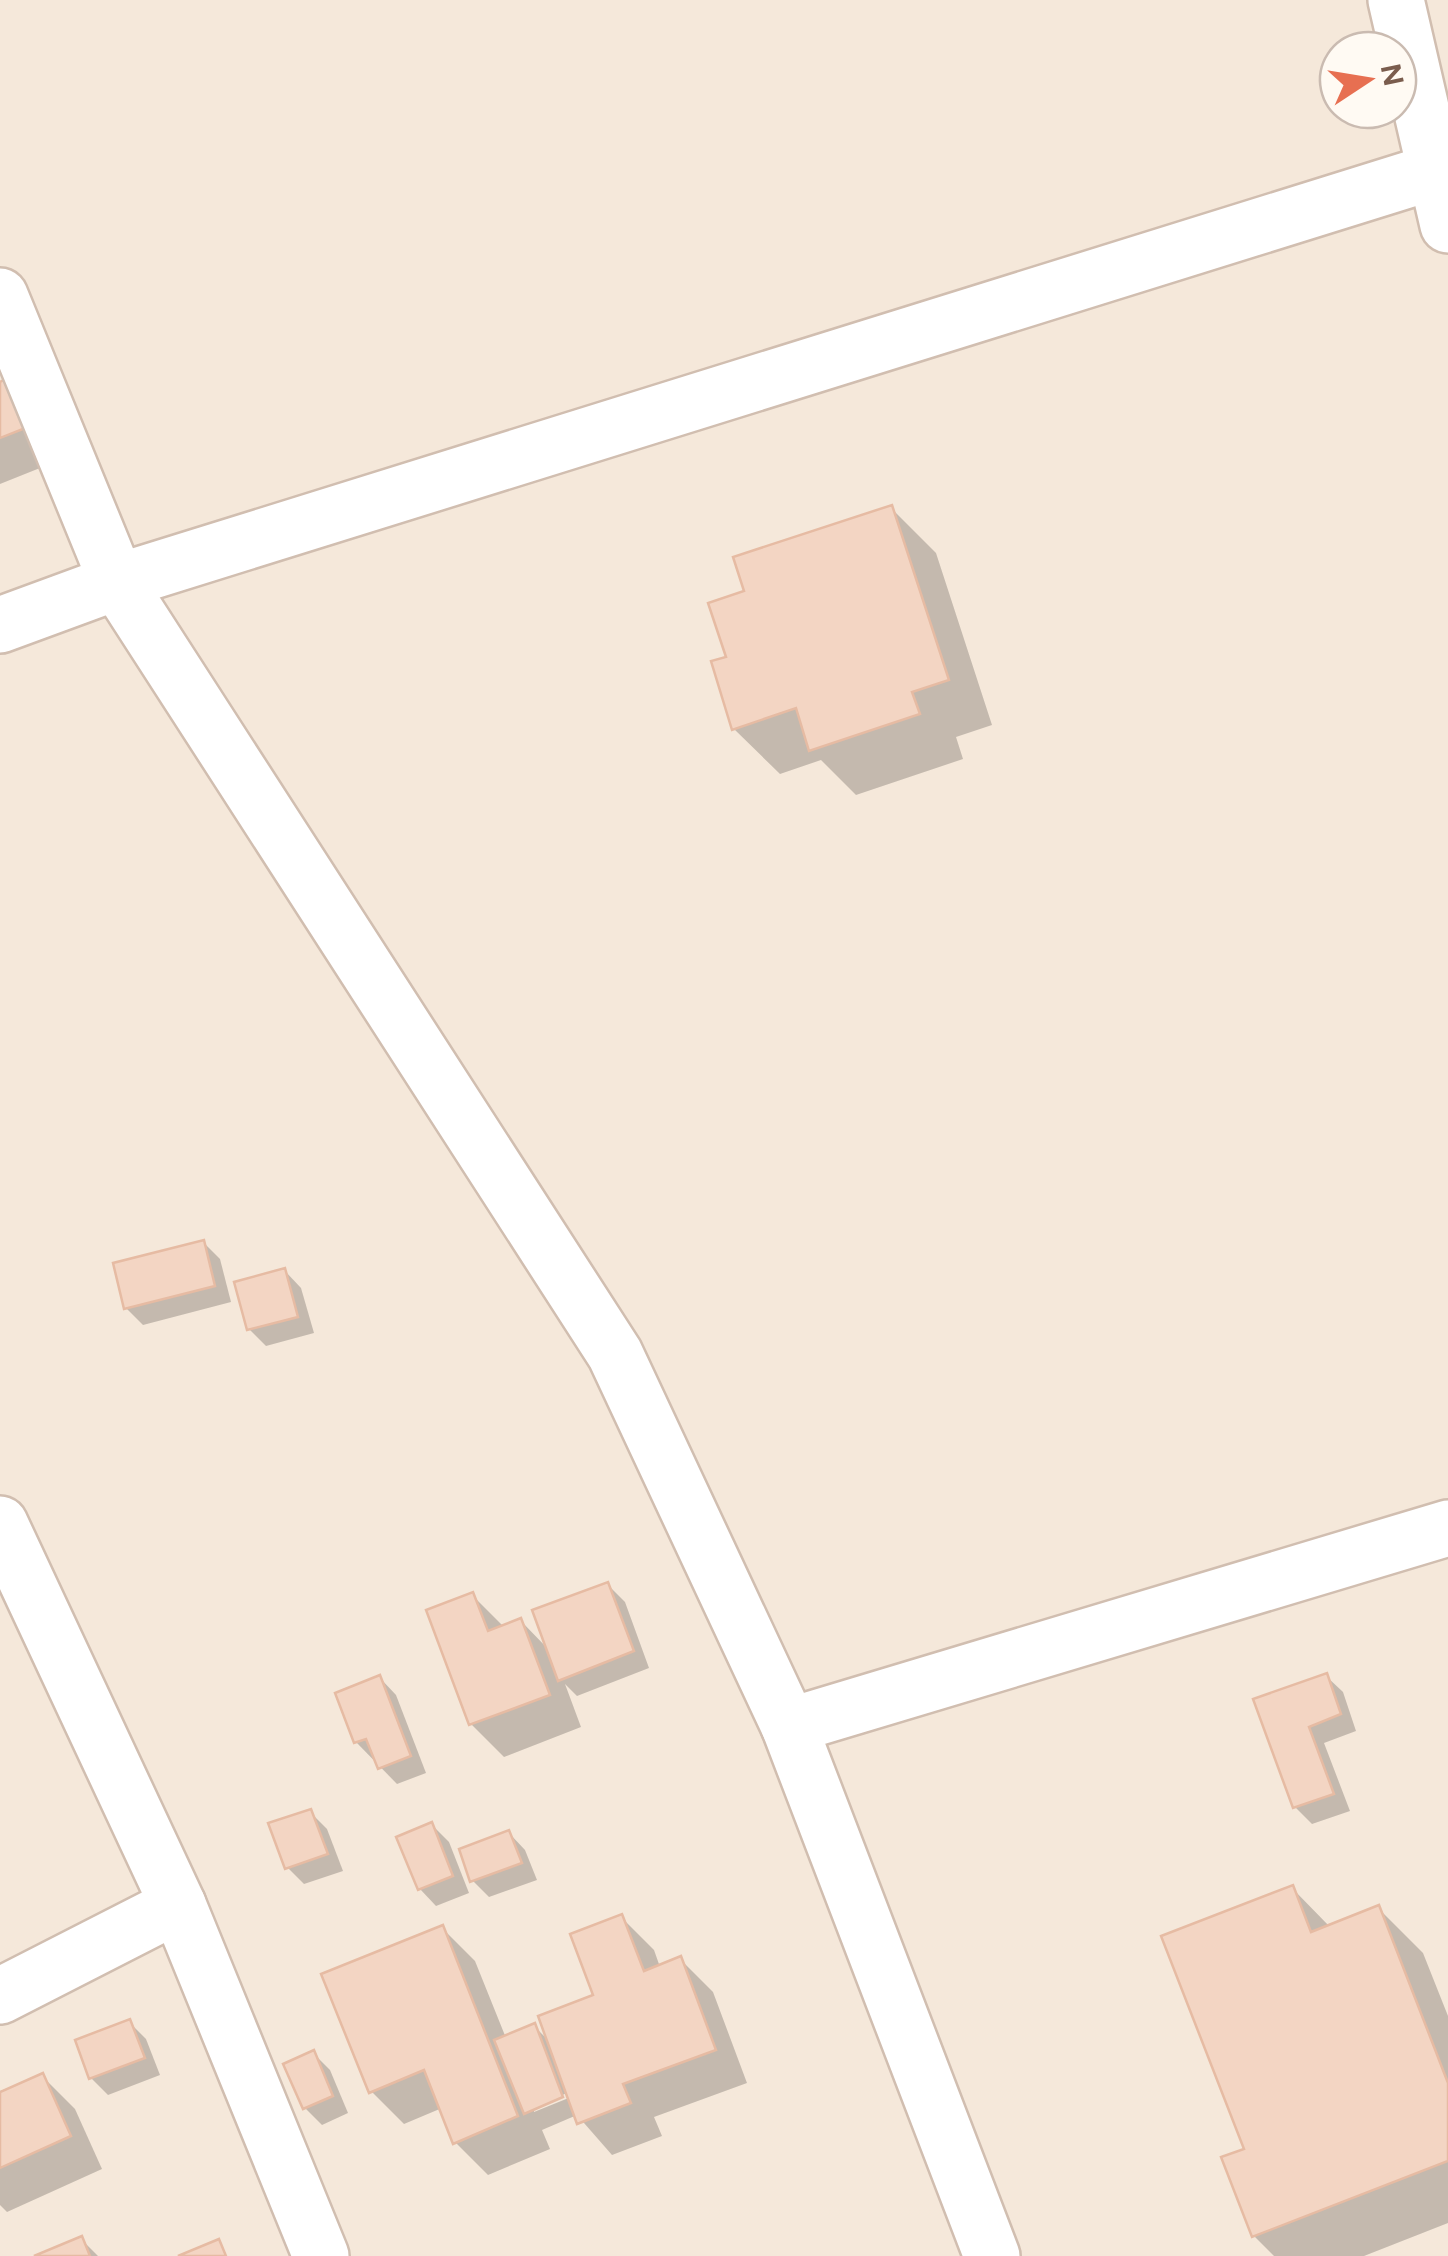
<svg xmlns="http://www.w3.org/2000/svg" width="1448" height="2256" font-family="Figtree,sans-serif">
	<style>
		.residential { fill: #f5e8da; fill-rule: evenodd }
		.shadow { fill: #0003; fill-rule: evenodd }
		.building { fill: #f3d5c3; stroke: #e6bba3; stroke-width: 2.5 }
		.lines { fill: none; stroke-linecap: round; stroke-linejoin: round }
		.minor-casing { stroke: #d1beb0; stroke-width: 60 }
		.minor { stroke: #fff; stroke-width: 55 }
	</style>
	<rect width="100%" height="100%" fill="#fdf6ec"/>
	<!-- residential -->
	<path class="residential" d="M0,0H1448V2256H0ZM1338,50H1398V110H1338Z"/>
	<!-- shadow -->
	<g class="shadow">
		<path d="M0,383L60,460L0,484Z"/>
		<path d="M891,508L936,553L992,725L956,737L963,759L856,795L821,760L780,774L734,729L730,658Z"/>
		<path d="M203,1242L220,1259L231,1302L143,1325L126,1308Z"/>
		<path d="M285,1271L301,1288L314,1333L266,1346L249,1329Z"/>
		<path d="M608,1585L625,1602L649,1668L577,1696L565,1684L581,1727L504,1757L471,1724L472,1595L504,1627L521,1621L549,1650Z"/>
		<path d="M1326,1676L1343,1692L1356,1731L1324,1743L1350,1811L1312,1824L1295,1807L1256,1701Z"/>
		<path d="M380,1678L396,1695L426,1773L397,1784L356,1742Z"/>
		<path d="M310,1812L327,1829L343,1871L304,1884L287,1867Z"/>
		<path d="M432,1825L449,1842L469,1893L436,1906L420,1889Z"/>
		<path d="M509,1833L525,1850L537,1880L489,1897L472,1880Z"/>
		<path d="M1292,1888L1330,1927L1378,1908L1423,1953L1448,2016V2223L1364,2256H1274L1254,2236L1247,2150Z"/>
		<path d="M621,1917L654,1950L660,1967L680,1959L713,1992L747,2083L654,2117L662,2136L612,2155L577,2115L542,2130L550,2149L488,2175L455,2142L442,2108L404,2124L371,2091L442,1928L475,1961L506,2038L534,2026L550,2042L596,1996ZM574,2090L576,2095L534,2112V2107Z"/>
		<path d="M129,2022L146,2039L160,2075L108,2095L91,2078Z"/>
		<path d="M313,2053L330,2070L348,2113L322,2125L305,2108Z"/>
		<path d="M42,2076L75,2109L102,2169L7,2212L0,2205V2091Z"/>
		<path d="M81,2239L98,2256H41Z"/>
	</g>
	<!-- building -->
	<g class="building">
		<path d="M8,378L28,427L0,438V382Z"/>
		<path d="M892,505L949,680L912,692L920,714L809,751L796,708L732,730L711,661L726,657L708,603L744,591L733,557Z"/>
		<path d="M204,1240L215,1286L124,1309L113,1263Z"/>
		<path d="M285,1268L298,1317L247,1330L234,1282Z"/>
		<path d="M608,1582L634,1651L558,1681L532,1610Z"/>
		<path d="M473,1592L488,1631L521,1618L550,1695L469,1725L426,1610Z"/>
		<path d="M1327,1673L1341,1714L1309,1727L1334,1794L1293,1808L1253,1699Z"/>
		<path d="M380,1675L411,1756L378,1769L366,1739L354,1743L335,1693Z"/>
		<path d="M311,1809L328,1854L285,1869L268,1823Z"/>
		<path d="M432,1822L453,1876L418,1890L396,1837Z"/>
		<path d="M509,1830L522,1863L470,1882L459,1849Z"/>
		<path d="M1293,1885L1311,1932L1379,1905L1448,2083V2161L1252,2237L1221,2157L1244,2149L1161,1936Z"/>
		<path d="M622,1914L644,1971L681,1956L716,2050L623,2084L631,2103L577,2124L538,2016L593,1995L570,1934Z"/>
		<path d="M443,1925L518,2116L453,2144L424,2070L369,2093L321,1974Z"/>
		<path d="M130,2019L145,2058L89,2079L75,2040Z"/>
		<path d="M535,2023L563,2097L524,2114L494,2040Z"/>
		<path d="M314,2050L333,2096L303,2109L283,2064Z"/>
		<path d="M43,2073L71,2136L0,2168V2092Z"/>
		<path d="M82,2236L90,2256H34Z"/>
		<path d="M219,2239L226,2256H178Z"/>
	</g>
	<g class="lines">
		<!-- minor casing -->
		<g class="minor-casing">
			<g id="minor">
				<path d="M1396,0L1448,225"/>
				<path d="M0,296L117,582L615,1354L789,1726L992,2256"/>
				<path d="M0,625L117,582L1436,171"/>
				<path d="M0,1524L178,1905L321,2256"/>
				<path d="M789,1726L1448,1528"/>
				<path d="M0,1996L178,1905"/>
			</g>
		</g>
		<!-- minor -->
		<use href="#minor" class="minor"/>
	</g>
	<!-- north arrow -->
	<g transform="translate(1368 80) rotate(78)"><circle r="48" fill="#fffaf3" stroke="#cabbb1" stroke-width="2.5"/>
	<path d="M0-8L18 38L0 25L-18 38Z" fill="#e76f51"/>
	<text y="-15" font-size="28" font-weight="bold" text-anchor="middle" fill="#7a5c4d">N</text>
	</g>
</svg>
